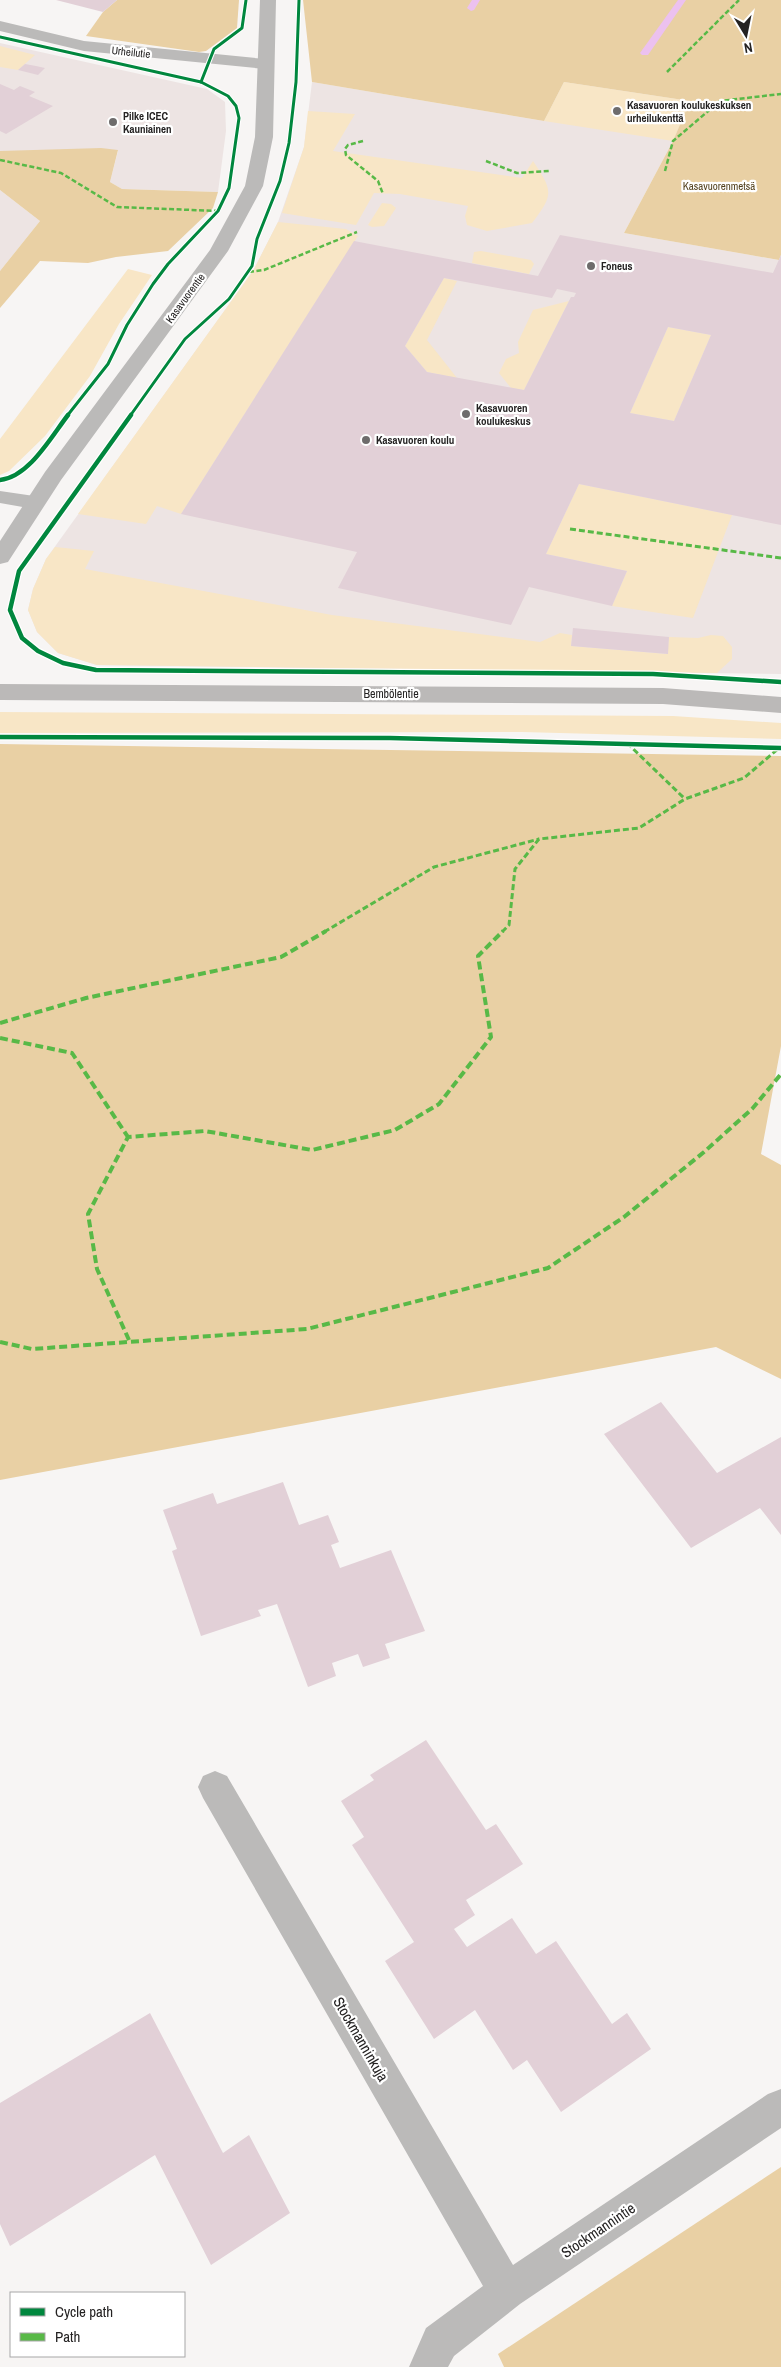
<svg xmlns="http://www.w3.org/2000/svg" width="781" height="2367" font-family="'Archivo Narrow',sans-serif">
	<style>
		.built { fill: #ede4e3 }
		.green { fill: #f8e6c6 }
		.forest { fill: #e9d0a4 }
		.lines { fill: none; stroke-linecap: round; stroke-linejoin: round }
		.stream { fill: #ecc1ef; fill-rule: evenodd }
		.building { fill: #e2d0d7; fill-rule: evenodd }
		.minor { fill: #bbbab9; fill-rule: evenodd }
		.tertiary { fill: #bbbab9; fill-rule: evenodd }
		.secondary { fill: #bbb9b8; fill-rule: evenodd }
		.quiet-far2 { stroke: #58b947; stroke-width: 2.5; stroke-dasharray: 5 2.5; stroke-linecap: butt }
		.quiet-far1 { stroke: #58b947; stroke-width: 3; stroke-dasharray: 6 3; stroke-linecap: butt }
		.quiet { stroke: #58b947; stroke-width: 4; stroke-dasharray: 8 4; stroke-linecap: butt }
		.cycleway-far1-casing { stroke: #fff; stroke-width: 5 }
		.cycleway-casing { stroke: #fff; stroke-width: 7 }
		.cycleway-far1 { stroke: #00873e; stroke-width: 3 }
		.cycleway { stroke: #00873e; stroke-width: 4.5 }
		.poi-dot { fill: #6e6c6c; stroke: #fff; stroke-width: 2 }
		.labels { text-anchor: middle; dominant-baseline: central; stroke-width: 4.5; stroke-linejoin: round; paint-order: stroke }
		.far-street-label { font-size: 11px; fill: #242222; stroke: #fff }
		.far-poi-label { font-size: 11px; font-weight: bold; fill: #242222; stroke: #fff; text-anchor: start }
		.far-park-label { font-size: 11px; fill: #513f1c; stroke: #fff }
		.street-label { font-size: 12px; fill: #242222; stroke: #fff }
		.near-street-label { font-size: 15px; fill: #242222; stroke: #fff }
	</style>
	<rect width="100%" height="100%" fill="#f7f5f4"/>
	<!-- built -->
	<g class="built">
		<path d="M0,43L207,89L225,102L226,131L218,192L122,189L110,182L118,151H0Z"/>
		<path d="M312,82L544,121L690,101L673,141L624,233L779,260L781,255V674L97,665L58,653L37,632L28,610L33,589L46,559L253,271L278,222L304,147Z"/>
		<path d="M0,190L40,221L0,271Z"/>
	</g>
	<!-- green -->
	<g class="green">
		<path d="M0,46L35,55L18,70L0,67Z"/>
		<path d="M564,82L690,101L673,141L544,121Z"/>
		<path d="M308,111L355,114L333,151L522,178L533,161C553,191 554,194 532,223L487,231L467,225L465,216L468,206L400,194L374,193L356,225L282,213L304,147Z"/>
		<path d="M382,203L391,204L396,208L384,226L372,227L368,225Z"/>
		<path d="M278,222L346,229L358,236L181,514L157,506L146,524L78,514L253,271Z"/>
		<path d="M481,251L531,260L534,264L529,274L472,263L474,252Z"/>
		<path d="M128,269L152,275L119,324L90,376L45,436L9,471L0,475V439Z"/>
		<path d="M444,278L457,281L427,340L457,378L427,372L405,346Z"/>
		<path d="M569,301L524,390L511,388L499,373L506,359L519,353L518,342L533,310Z"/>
		<path d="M668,327L711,335L674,421L630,413Z"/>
		<path d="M579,484L732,515L693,618L612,606L627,571L546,554Z"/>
		<path d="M55,547L94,551L85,569L332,615L540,642L560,633L572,635L571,646L667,654L669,637L698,638L711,635L723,636L732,647V659L717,673L97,665L58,653L37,632L28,610L33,589L46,559Z"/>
		<path d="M0,712L673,716L781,723V739L522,732L0,733Z"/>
	</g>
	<!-- forest -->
	<g class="forest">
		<path d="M117,0H239L237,28L206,51L199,52L86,36L103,12Z"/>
		<path d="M303,0H781V255L779,260L624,233L673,141L690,101L564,82L544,121L312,82Z"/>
		<path d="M101,148L118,150L110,182L122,189L218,192L213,208L168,251L116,257L88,263L40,261L0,308V271L40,221L0,190V151Z"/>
		<path d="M0,744L781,756V1046L761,1154L781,1165V1379L716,1347L0,1480Z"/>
		<path d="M781,2167V2367H504L498,2354Z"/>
	</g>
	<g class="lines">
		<!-- stream -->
		<g class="stream">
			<path d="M472,0H480L474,10L471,11L467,8Z"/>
			<path d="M678,0H686L648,55H642L640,53Z"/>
		</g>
	</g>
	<!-- building -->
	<g class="building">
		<path d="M56,0H117L103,12Z"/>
		<path d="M25,64L36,66L45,68L38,75L18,70Z"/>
		<path d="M0,84L14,90L20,86L35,92L29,96L53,106L6,134L0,131Z"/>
		<path d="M560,235L773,273L781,255V525L579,484L546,554L627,571L612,606L529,587L511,625L338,588L357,552L181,514L354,241L538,276ZM444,278L552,298L557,289L576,293L574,297H571L524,390L427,372L405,346ZM668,327L711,335L674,421L630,413Z"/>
		<path d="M573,628L669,637L668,654L571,646Z"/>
		<path d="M661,1402L717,1473L781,1437V1535L760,1508L691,1548L604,1434Z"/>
		<path d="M283,1482L299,1525L328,1515L339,1542L331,1545L340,1568L391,1550L425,1631L385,1644L390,1658L363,1667L358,1654L332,1663L336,1676L308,1687L277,1604L258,1610L261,1616L201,1636L172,1551L177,1549L163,1510L213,1493L217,1504Z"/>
		<path d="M426,1740L486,1830L496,1824L523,1864L466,1900L475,1915L454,1929L467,1947L512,1918L536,1954L556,1941L612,2024L627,2013L651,2049L561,2112L527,2060L513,2070L475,2010L434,2039L385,1961L414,1942L352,1845L364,1837L341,1801L374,1780L370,1775Z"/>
		<path d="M150,2013L223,2153L249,2135L290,2213L211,2265L155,2155L10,2246L0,2224V2103Z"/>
	</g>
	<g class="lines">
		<!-- minor -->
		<g class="minor">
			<path d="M0,21L84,41L265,59L271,60L273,64L271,68L265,69L84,51L0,31Z"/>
			<path d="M0,491L41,497L45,502L41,507L34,509L0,503Z"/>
			<path d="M215,1771L227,1776L513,2265L768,2094L781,2089V2128L520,2304L454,2356L448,2367H409L426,2328L483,2286L203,1798L198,1787L203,1776Z"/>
		</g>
		<!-- tertiary -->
		<path class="tertiary" d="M260,0H276L273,137L263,186L228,251L61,480L8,562L0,564V541L45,472L210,250L245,186L255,137Z"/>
		<!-- secondary -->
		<path class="secondary" d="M0,684L663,688L781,697V713L663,704L0,700Z"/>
		<!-- quiet-far2 -->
		<g class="quiet-far2">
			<path d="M667,72L739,0"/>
			<path d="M363,141L348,145L345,149L346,155L378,181L383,194"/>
			<path d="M0,160L61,173L117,207L218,211"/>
			<path d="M486,161L517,173L549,171"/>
			<path d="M665,171L673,141L720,101L781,94"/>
			<path d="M249,272L264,270L357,232"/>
		</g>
		<!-- quiet-far1 -->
		<g class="quiet-far1">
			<path d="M570,529L781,558"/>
			<path d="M627,743L685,799"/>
			<path d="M324,932L434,867L539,839"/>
			<path d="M502,932L509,925L515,869L539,839L639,828L685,799L744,778L779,748"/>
		</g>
		<!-- quiet -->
		<g class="quiet">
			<path d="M0,1023L86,998L281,957L326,931"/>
			<path d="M0,1038L72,1053L128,1137"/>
			<path d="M129,1340L97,1269L88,1214L128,1137L205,1131L312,1150L395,1130L439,1104L491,1037L478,956L503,931"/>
			<path d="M0,1342L32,1349L307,1329L548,1268L624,1217L704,1152L752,1109L781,1074"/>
		</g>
		<!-- cycleway-far1 casing -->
		<g class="cycleway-far1-casing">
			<g id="cycleway-far1">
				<path d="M0,37L201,82L228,96L236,106L239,118L229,188L218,211L168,264L153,284L127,325L108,364L67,416"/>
				<path d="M201,82L214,49L242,28L246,0"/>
				<path d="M130,416L185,339L229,299L252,266L257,239L280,181L289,143L296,82L299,0"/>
			</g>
		</g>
		<!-- cycleway casing -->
		<g class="cycleway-casing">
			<g id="cycleway">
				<path d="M131,415L19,571L10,610L22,638L38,651L63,663L96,670L653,674L781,682"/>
				<path d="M0,480C29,477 51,437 68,415"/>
				<path d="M0,737L390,738L781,748"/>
			</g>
		</g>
		<!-- cycleway-far1 -->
		<use href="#cycleway-far1" class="cycleway-far1"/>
		<!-- cycleway -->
		<use href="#cycleway" class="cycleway"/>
	</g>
	<!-- markers -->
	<g class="poi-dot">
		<circle cx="617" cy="111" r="5"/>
		<circle cx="113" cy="122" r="5"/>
		<circle cx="591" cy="266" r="5"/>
		<circle cx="466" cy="414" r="5"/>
		<circle cx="366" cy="440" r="5"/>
	</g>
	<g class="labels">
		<!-- far-street labels -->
		<g class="far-street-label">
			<text transform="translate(131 52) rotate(6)">Urheilutie</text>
			<text transform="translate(185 298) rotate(-54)">Kasavuorentie</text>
		</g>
		<!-- far-poi labels -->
		<g class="far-poi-label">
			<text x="627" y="105">Kasavuoren koulukeskuksen<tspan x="627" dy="13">urheilukenttä</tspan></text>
			<text x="123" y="116">Pilke ICEC<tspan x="123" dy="13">Kauniainen</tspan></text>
			<text x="601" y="266">Foneus</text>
			<text x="476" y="408">Kasavuoren<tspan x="476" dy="13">koulukeskus</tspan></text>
			<text x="376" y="440">Kasavuoren koulu</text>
		</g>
		<!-- far-park labels -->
		<g class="far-park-label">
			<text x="719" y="186">Kasavuorenmetsä</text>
		</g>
		<!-- street labels -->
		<g class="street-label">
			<text x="391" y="694">Bembölentie</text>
		</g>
		<!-- near-street labels -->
		<g class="near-street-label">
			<text transform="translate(361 2039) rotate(60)">Stockmanninkuja</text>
			<text transform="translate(598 2230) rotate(-34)">Stockmannintie</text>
		</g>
	</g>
	<!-- legend -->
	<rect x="10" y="2292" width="175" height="65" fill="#ffffff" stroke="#a7a7a7"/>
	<rect x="20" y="2308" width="25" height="8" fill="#00873e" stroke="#a7a7a7"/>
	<text x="55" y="2317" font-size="15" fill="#242222">Cycle path</text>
	<rect x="20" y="2333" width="25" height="8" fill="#58b947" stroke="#a7a7a7"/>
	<text x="55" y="2342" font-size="15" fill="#242222">Path</text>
	<!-- north arrow -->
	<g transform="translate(746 35) rotate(170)" stroke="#ffffff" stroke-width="4" paint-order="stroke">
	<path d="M0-4L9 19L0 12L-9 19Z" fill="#242222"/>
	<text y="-8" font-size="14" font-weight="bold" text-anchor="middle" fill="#242222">N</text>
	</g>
</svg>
